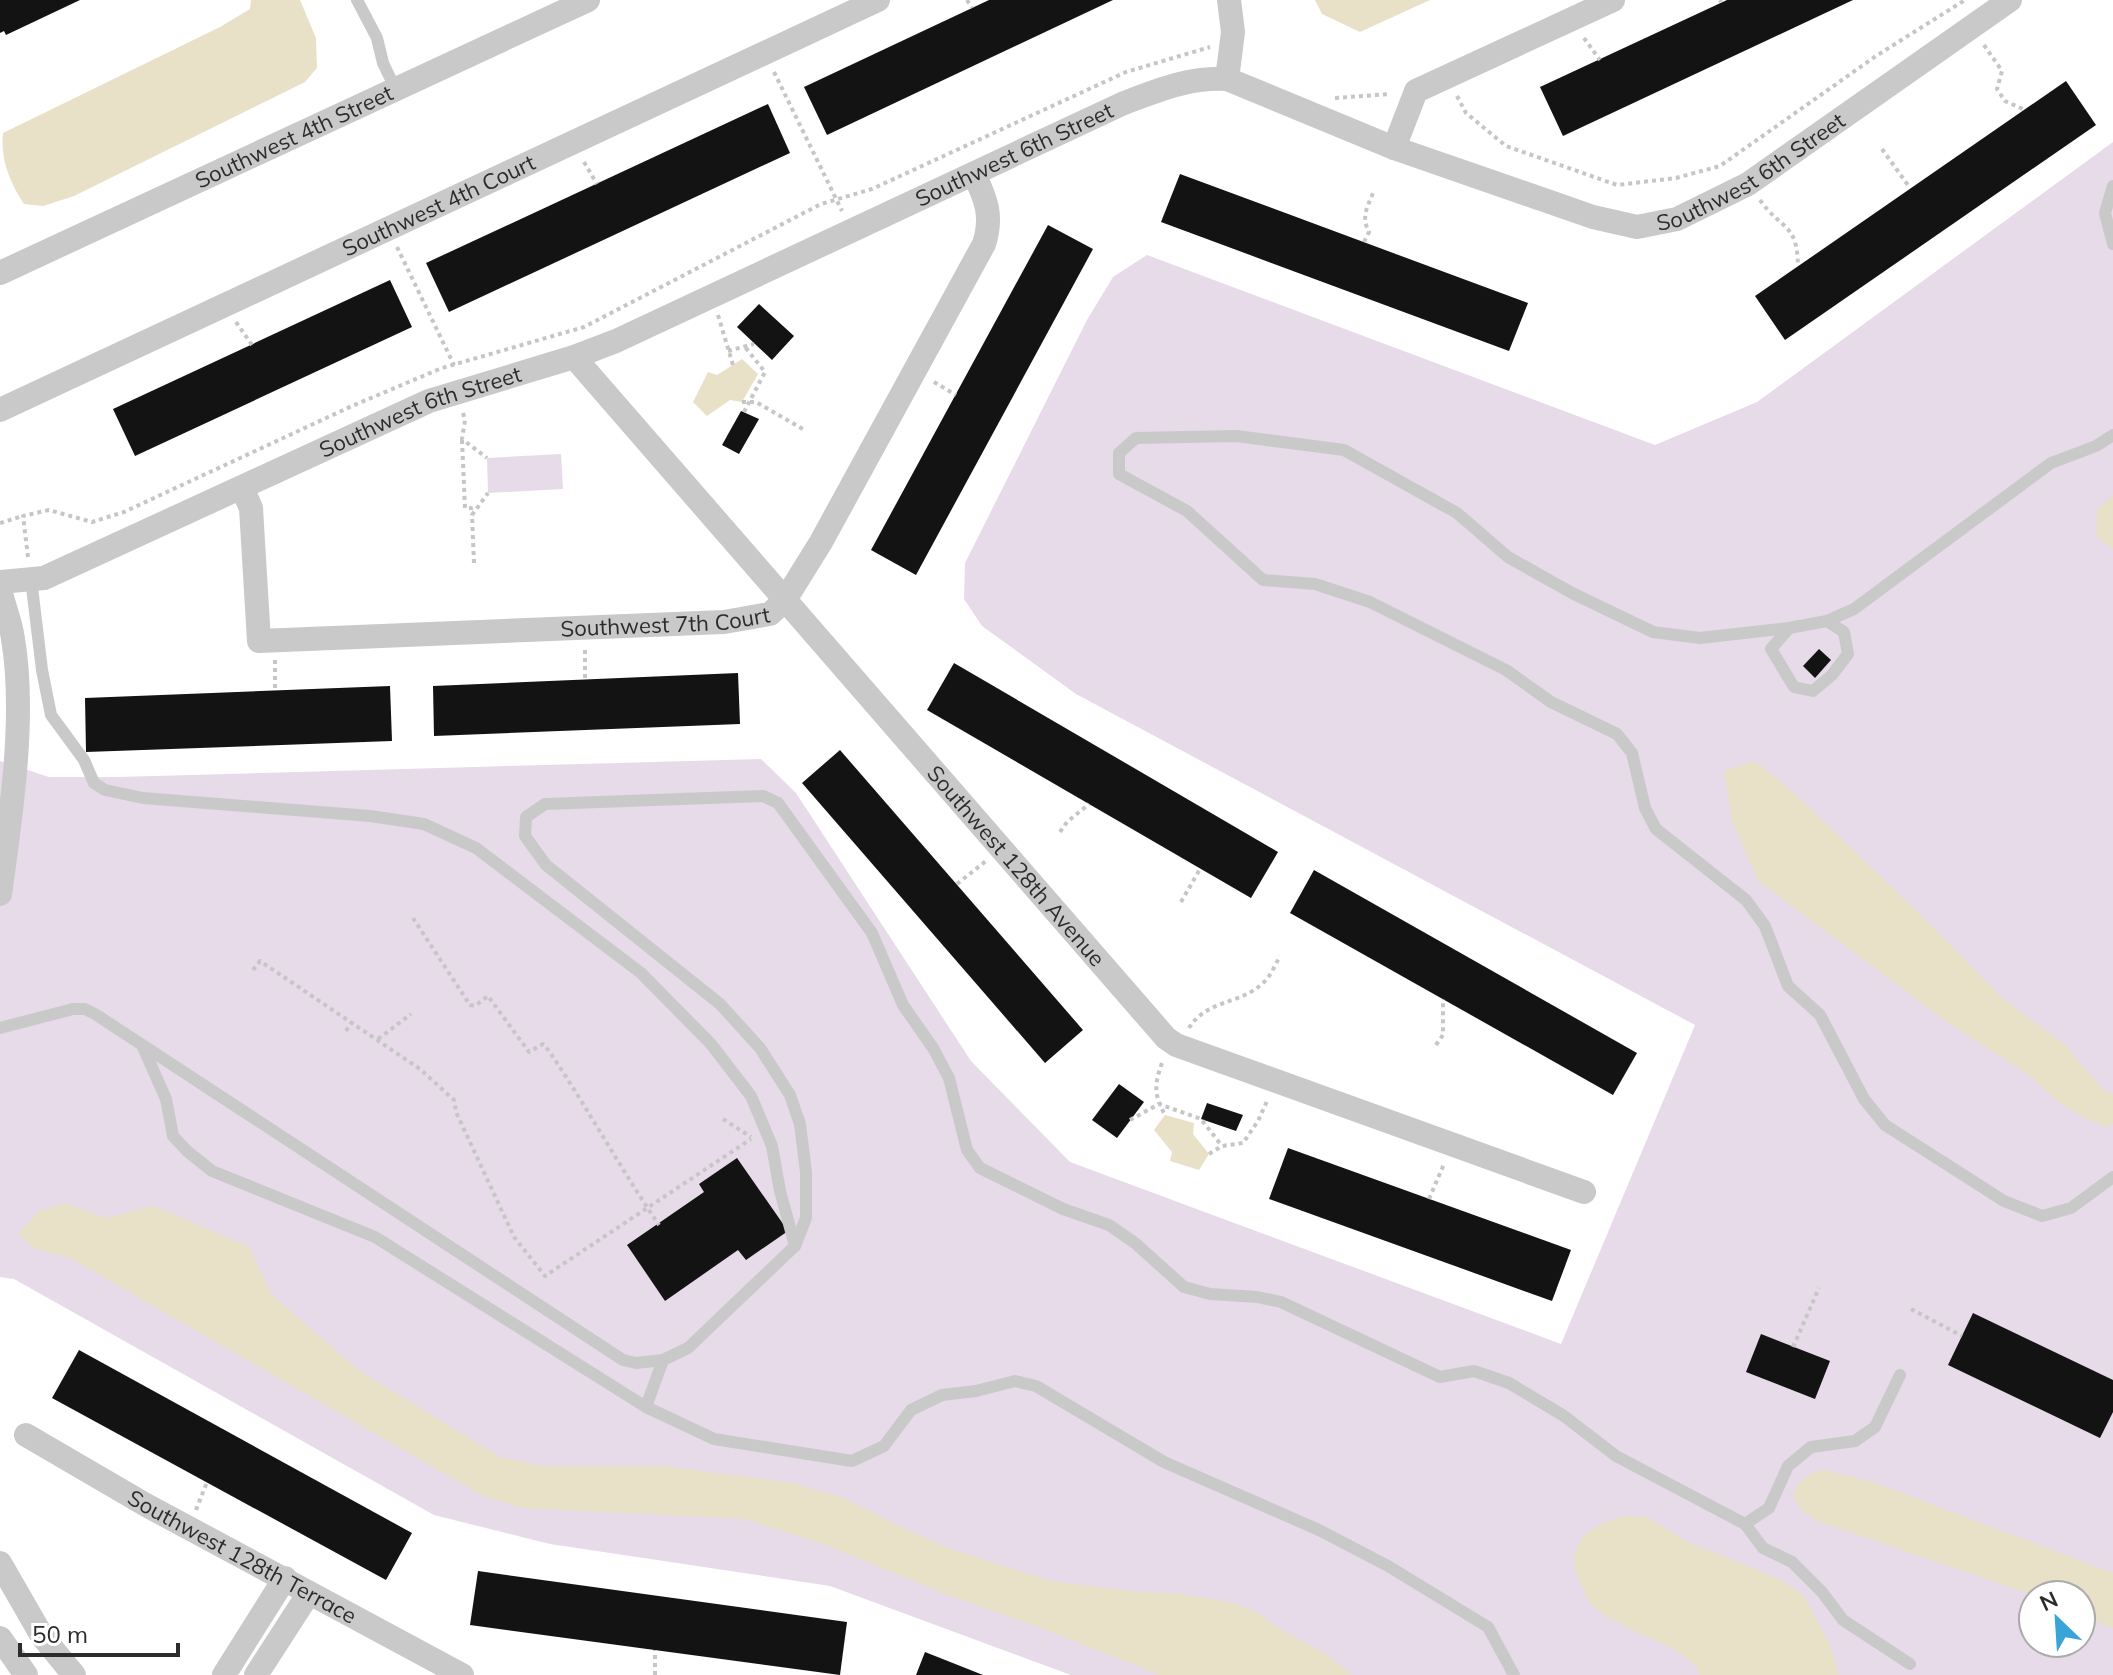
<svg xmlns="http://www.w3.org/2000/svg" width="2113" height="1675" font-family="Mulish,sans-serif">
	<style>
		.green { fill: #e7dae9; fill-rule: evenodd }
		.water { fill: #e8e1c7 }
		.building { fill: #131313 }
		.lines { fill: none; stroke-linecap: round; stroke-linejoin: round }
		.path { stroke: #c6c6c6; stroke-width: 4; stroke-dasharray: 4 4; stroke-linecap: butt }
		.service { stroke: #c9c9c9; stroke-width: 12 }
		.minor { stroke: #c9c9c9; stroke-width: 24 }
		.labels { text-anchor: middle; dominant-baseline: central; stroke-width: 8; stroke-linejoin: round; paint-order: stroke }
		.street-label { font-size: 22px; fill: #2c2c2c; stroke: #fff }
	</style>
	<rect width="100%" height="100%" fill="#fff"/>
	<!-- green -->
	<g class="green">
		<path d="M2113,142V1675H1071L830,1586L550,1544L434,1515L14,1279L0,1277V761L49,777H118L761,759L796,793L971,1061L1070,1162L1561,1344L1695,1025L1076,694L982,626L964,599L965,563L1087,320L1113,277L1147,255L1655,445L1757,402ZM2033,1595H2081V1643H2033Z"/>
		<path d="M561,454L563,489L488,493L487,458Z"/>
	</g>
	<!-- water -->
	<g class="water">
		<path d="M251,0H300L316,38L317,68L305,82L74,196L43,206L24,204C10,183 0,159 3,133L220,27L250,9Z"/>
		<path d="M1315,0H1430L1360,32L1322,14Z"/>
		<path d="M742,359L758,374L742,402L730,400L707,416L693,402L708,372L717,375Z"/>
		<path d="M2113,495V549L2096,536L2097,510Z"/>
		<path d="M1755,761L1793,792L1936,930L2001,997L2066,1046L2102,1089L2113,1094V1124L2106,1127L2084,1118L2056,1100L2033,1078L1947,1022L1758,881L1732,821L1724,771Z"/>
		<path d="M1165,1115L1194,1123L1193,1134L1209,1154L1199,1170L1170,1161L1172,1152L1154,1130Z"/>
		<path d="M65,1203L106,1218L154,1206L249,1247L272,1295L358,1370L500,1457L543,1466H662L788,1482L841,1497L903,1528L951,1549L1051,1581L1130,1591L1182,1594L1229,1602L1257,1612L1280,1629L1322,1652L1353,1675H1160L1041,1628L945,1594L826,1545L744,1519L522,1508L483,1496L70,1258L33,1248L18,1234L39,1211Z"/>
		<path d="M1825,1470L1873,1482L2113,1573V1629L2081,1614V1595H2033L1817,1521L1802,1511L1793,1496C1799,1479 1808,1473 1825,1470Z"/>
		<path d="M1622,1516L1647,1517L1686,1541L1781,1580L1803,1595L1829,1643L1839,1675H1700C1691,1644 1612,1632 1588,1600C1585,1595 1583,1588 1580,1583C1577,1574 1573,1568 1574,1559C1580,1529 1597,1526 1622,1516Z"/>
	</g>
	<!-- building -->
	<g class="building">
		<path d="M0,0H80L6,35L4,31L0,33Z"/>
		<path d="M989,0H1113L827,135L804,87Z"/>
		<path d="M1727,0H1853L1563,136L1540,87Z"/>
		<path d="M2066,81L2096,125L1785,340L1755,296Z"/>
		<path d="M768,104L790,153L449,312L426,263Z"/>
		<path d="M1180,174L1528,303L1509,351L1161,222Z"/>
		<path d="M1048,225L1093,249L916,575L871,550Z"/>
		<path d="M390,280L412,327L135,456L113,409Z"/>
		<path d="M759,304L794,336L772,360L737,327Z"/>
		<path d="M741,411L759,419L739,454L722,445Z"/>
		<path d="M1819,649L1831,660L1815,678L1803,666Z"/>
		<path d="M954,663L1278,852L1251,898L927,710Z"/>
		<path d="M738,673L740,724L434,736L433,686Z"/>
		<path d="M390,686L392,741L86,752L85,698Z"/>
		<path d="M840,750L1083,1030L1045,1063L802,783Z"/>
		<path d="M1314,870L1637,1053L1613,1095L1290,913Z"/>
		<path d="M1119,1084L1144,1102L1117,1138L1092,1120Z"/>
		<path d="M1207,1103L1243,1115L1236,1131L1201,1119Z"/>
		<path d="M1288,1148L1571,1250L1552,1301L1269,1199Z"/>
		<path d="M737,1158L788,1231L746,1260L738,1250L665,1301L627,1245L704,1192L699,1184Z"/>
		<path d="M1973,1313L2113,1380V1412L2100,1438L1948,1365Z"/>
		<path d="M1761,1334L1830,1361L1815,1399L1746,1372Z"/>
		<path d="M79,1350L412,1533L386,1580L52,1398Z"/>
		<path d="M478,1571L847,1622L840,1675L470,1625Z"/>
		<path d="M925,1652L983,1675H916Z"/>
	</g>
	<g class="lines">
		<!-- path -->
		<g class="path">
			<path d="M967,0L972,8"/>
			<path d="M1720,0L1721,2"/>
			<path d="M1584,38L1600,60"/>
			<path d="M1984,45L2002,71L1997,89L2005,101L2025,110"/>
			<path d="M774,72L842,211"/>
			<path d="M1457,96L1466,113L1506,146L1617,185L1676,178L1720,166L1876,56L1965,0"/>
			<path d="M1335,98L1390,94"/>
			<path d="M1882,149L1910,188"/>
			<path d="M584,162L597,184"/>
			<path d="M1760,200C1782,231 1797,222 1798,266"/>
			<path d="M1364,242L1369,232C1361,217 1367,208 1373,193"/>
			<path d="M397,247L454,365"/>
			<path d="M718,315L733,365"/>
			<path d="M236,322L252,345"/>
			<path d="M728,351L754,344"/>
			<path d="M934,382L956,395"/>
			<path d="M742,402H756L803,429"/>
			<path d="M744,412L765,372L745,347"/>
			<path d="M463,413L465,420L462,439L487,458"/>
			<path d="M462,440L465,508H471L472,515"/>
			<path d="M0,523L23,516"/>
			<path d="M28,557L23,516L49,510L92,522L124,512L352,406L442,368L584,327L821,204L872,189L1126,72L1210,47"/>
			<path d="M474,563L472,515L488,493"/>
			<path d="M585,650V680"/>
			<path d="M275,660V690"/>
			<path d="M1060,832L1067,822L1089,804"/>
			<path d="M957,884L986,861"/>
			<path d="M1181,902L1200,869"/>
			<path d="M413,918L470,1005L475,1006L488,996L529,1052L543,1044L549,1051C587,1107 620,1168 659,1225"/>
			<path d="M253,970L260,961L420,1069L454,1100L456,1112L514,1237L545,1276L751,1139"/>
			<path d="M1189,1028C1207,999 1240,1005 1263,983C1271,976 1275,965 1280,956"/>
			<path d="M346,1031L352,1022"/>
			<path d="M378,1039L411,1014"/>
			<path d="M1436,1045L1443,1035V999"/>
			<path d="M1162,1063C1154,1085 1154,1095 1165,1115"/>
			<path d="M723,1119L751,1137"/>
			<path d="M1130,1120L1159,1104L1201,1119L1222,1146"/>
			<path d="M1209,1154L1222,1146L1243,1143L1258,1121L1268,1099"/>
			<path d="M1429,1199L1444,1164"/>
			<path d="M1911,1309L1962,1336"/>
			<path d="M1793,1347L1819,1288"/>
			<path d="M196,1510L207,1482"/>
			<path d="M655,1675V1650"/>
		</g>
		<!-- service -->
		<g class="service">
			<path d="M357,0L377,38L383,63L395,88"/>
			<path d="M2113,186L2105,213L2113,244"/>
			<path d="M2113,435L2096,446L2051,463L1854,609L1827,621L1789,628L1700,638L1653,632L1572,593L1508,557L1457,513L1344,450L1236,436L1136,438L1119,453V474L1187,511L1263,580L1315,584L1370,602L1506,670L1551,702L1617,734L1632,753L1645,808L1656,829L1746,900L1765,926L1788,986L1820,1015L1864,1099L1885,1125L2004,1201L2042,1216L2071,1208L2113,1177"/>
			<path d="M1789,628L1771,649L1794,687L1813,691L1832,675L1848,654L1844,632L1827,621"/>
			<path d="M0,1028L73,1009H85L95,1014L623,1360L636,1363L663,1360L688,1348L795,1246L780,1191L772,1146L751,1096L711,1044L641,973L476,848L424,824L370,816L143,798L105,790L94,783L84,760L51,715L42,670L31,579"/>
			<path d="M143,1047L166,1099L173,1136L187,1151L212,1171L375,1237L646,1407L663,1360"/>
			<path d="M795,1246L806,1218V1172L800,1124L790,1095L760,1048L720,1004L546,865L525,836L526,817L545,804L763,796L778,803L872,933L903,1005L933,1048L949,1078L967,1150L980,1168L1063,1209L1109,1225L1135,1243L1184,1287L1210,1294L1257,1297L1281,1302L1440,1377L1474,1371L1509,1383L1564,1416L1616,1456L1745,1524L1763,1548L1792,1562L1822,1592L1843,1620L1910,1664"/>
			<path d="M646,1407L714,1439L852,1461L884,1446L911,1410L942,1395L976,1391L1015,1381L1036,1386L1164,1462L1319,1530L1388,1566L1488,1627L1514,1675"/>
			<path d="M1745,1524L1769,1508L1788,1466L1811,1447L1855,1441L1875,1427L1900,1375"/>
		</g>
		<!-- minor -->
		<g class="minor">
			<path d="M1227,79L1233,32L1229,0"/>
			<path d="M1394,148L1416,91L1613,0"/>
			<path id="s1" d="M0,273L588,0"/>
			<path id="s2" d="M574,357L1166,1038L1176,1045L1584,1192"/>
			<path id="s3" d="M0,410L878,0"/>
			<path id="s4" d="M242,488L251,508L259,641L724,622L770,614L785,600L821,542L984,244C993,216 986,199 974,174"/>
			<path id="s5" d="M0,582L44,578L429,401L574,357L616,341L1124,103C1158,90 1189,77 1227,79L1394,148L1593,217L1637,227L1677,219L1748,184L2010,0"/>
			<path d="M0,590C4,606 11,623 13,639C26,716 11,815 0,894"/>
			<path id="s6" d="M26,1435L146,1505L462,1675"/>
			<path d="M0,1563L42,1636L74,1675"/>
			<path d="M0,1638L26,1675"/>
			<path d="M224,1675L285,1578"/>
			<path d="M256,1675L309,1593"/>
		</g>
	</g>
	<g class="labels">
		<!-- street labels -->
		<g class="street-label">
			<text stroke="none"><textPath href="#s1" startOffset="324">Southwest 4th Street</textPath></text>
			<text stroke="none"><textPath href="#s5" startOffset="1104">Southwest 6th Street</textPath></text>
			<text stroke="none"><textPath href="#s5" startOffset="1896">Southwest 6th Street</textPath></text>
			<text stroke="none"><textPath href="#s3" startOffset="484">Southwest 4th Court</textPath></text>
			<text stroke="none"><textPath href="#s5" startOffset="456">Southwest 6th Street</textPath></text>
			<text stroke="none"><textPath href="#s4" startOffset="562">Southwest 7th Court</textPath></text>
			<text stroke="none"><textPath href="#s2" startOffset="674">Southwest 128th Avenue</textPath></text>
			<text stroke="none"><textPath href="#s6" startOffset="248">Southwest 128th Terrace</textPath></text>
		</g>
	</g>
	<!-- north arrow -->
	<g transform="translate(2057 1619) rotate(335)"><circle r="38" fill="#ffffff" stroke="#ababab" stroke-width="2"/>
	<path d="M0-6L14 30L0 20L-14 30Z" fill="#39a4d8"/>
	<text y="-12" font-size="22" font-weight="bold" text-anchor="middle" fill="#2c2c2c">N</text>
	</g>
	<!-- scale -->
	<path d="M20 1643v12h158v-12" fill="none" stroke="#2c2c2c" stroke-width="4"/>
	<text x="32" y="1643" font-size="24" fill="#2c2c2c" stroke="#ffffff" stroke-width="6" paint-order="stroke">50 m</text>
</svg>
